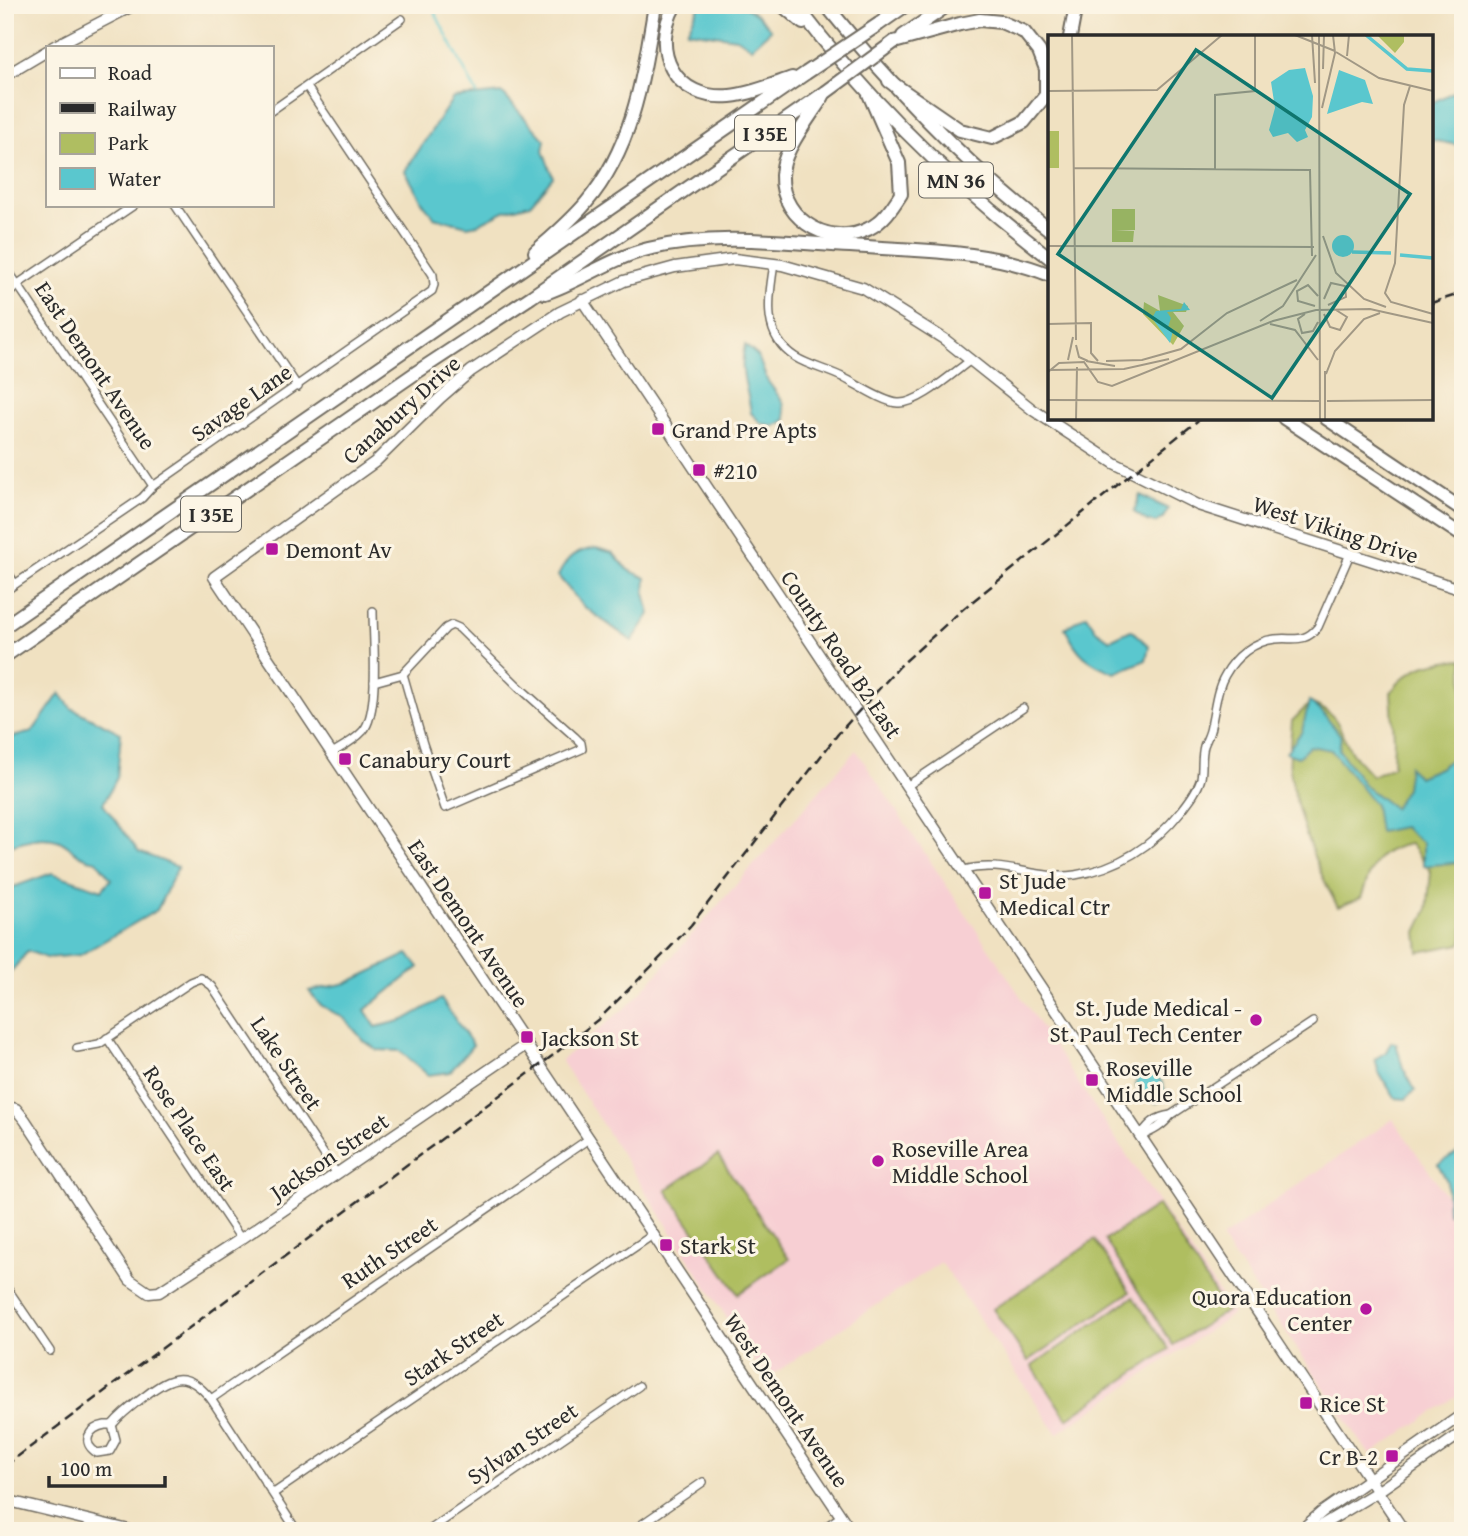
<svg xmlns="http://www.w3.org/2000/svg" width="1468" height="1536" font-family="'Gentium Book Plus',serif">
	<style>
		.built { fill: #f7cfd3 }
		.green { fill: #afbe61; stroke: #6d7446; stroke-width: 2 }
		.water { fill: #5ac7ce; stroke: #42797c; stroke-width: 2 }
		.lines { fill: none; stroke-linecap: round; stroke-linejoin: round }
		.stream { stroke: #5ac7ce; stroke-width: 2.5 }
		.street-casing { stroke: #706b60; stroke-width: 10 }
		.secondary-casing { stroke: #706b60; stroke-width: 13 }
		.highway-casing { stroke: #706b60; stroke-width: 16 }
		.street { stroke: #fff; stroke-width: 7 }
		.secondary { stroke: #fff; stroke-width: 10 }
		.highway { stroke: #fff; stroke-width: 12 }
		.rail { stroke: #2b2b2b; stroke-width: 2.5; stroke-dasharray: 10 5; stroke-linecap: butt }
		.highway-bridge-casing { stroke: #706b60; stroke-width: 16; stroke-linecap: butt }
		.highway-bridge { stroke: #fff; stroke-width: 12 }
		.poi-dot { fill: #b5179e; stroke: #fcf5e5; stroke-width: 2.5 }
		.labels { text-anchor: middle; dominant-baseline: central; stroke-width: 6; stroke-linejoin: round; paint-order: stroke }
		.shield { fill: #fcf5e5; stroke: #6a6863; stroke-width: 2 }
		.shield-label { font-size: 21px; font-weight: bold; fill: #2b2b2b }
		.street-label { font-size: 23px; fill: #2b2b2b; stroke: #fcf5e5 }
		.poi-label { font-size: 23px; fill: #2b2b2b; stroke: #fcf5e5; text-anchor: start }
		.inset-river { fill: none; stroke: #5ac7ce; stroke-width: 3.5 }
		.inset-road { fill: none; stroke: #a19885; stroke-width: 2 }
		.view { fill: #0f766e; fill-opacity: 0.15; stroke: #0f766e; stroke-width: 3.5 }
		.inset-edge { fill: none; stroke: #2b2b2b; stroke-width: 3.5 }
	</style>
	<rect width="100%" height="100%" fill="#fcf5e5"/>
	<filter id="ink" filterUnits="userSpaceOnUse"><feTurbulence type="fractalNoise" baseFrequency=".0143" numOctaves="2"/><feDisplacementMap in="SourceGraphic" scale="14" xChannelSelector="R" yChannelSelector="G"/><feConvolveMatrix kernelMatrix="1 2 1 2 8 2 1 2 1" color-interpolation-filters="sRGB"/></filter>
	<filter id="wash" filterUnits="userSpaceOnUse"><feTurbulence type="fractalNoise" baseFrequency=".00686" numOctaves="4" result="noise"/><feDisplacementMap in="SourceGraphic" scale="28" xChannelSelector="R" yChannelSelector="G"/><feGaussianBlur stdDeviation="1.57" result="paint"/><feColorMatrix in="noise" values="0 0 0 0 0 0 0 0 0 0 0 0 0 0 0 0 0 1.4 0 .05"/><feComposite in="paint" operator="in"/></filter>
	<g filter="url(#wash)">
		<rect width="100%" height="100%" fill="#f0e1c1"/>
		<!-- built -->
		<g class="built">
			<path d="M856,750L1233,1314L1057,1434L941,1262L766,1379L561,1060L631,1003Z"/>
			<path d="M1393,1119L1463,1220V1392L1370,1455L1221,1238Z"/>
		</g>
		<!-- green -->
		<g class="green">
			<path d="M1463,659V940L1460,944L1419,952L1417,932L1427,911L1431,872L1410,844C1374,850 1372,867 1361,898L1338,907C1315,866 1297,816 1290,770C1288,754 1291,737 1292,721L1310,703C1344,716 1336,728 1353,754C1358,762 1366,769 1372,776L1393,766L1394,738L1391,692C1411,665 1430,662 1463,659Z"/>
			<path d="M718,1155L789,1259L738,1294L666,1190Z"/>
			<path d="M1158,1205L1226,1311L1173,1345L1105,1240Z"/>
			<path d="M1095,1240L1130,1292L1028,1361L993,1309Z"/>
			<path d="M1133,1297L1169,1349L1067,1419L1032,1366Z"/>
		</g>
		<!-- water -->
		<g class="water">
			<path d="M700,5C739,5 747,0 771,30L752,47L736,38L687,31Z"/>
			<path d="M1463,87V100L1455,113L1463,120V146L1431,140V103Z"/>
			<path d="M502,93L545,140L543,151L553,177L530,204L504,211L478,224L467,226L434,217L423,203L405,171L453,98Z"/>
			<path d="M745,345L758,356L767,380L783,402L786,420L774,426L761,423L751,413C748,388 738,371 745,345Z"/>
			<path d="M1140,495L1168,509L1163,518L1156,523L1147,521L1134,512Z"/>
			<path d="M596,548L613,553L628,570L646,578L645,593L650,614L632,641L583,606L558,576C567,557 576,551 596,548Z"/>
			<path d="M1086,615L1096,630L1110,640L1131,630L1149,646L1146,660L1115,673C1087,662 1078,655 1065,628Z"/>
			<path d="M60,693L71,708L121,733L117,778L103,804L139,852L178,867L157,910L80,955L46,958L28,951L5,979V890L52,873L102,890L111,879L97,861C74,858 72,845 57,840C40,835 20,842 5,847V739L32,732Z"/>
			<path d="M1309,701L1322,712L1341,736L1339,750L1366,787L1394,808L1406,788L1409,766L1418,777L1439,768L1463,751V862L1423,866V843L1403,827L1379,832L1375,805L1331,750L1310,746L1298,757L1286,753L1302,731Z"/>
			<path d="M408,954L419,967L365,1010L376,1027L404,1020L441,999L473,1045L450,1072L428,1075L400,1051L377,1050L363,1040L345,1019L319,1004L309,991L347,983Z"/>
			<path d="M1391,1042L1396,1043L1403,1068L1415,1090L1406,1099L1395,1098L1379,1073L1375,1059L1386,1052Z"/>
			<path d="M1146,1069C1157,1072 1168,1086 1164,1098L1157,1103L1146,1099L1136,1086L1137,1074Z"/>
			<path d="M1461,1150L1463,1159V1220L1448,1213L1447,1181L1438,1164Z"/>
		</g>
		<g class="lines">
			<!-- stream -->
			<path class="stream" d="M431,5L477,94"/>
		</g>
	</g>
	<g filter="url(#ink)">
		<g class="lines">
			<!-- street casing -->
			<g class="street-casing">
				<g id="street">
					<path d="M271,111L402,19"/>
					<path d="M175,205L298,387"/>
					<path d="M774,264C769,297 761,335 795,357C809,366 829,370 844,378C858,385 883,402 898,403C918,405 954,372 971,360"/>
					<path d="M5,266L153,486"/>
					<path d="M5,298L18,284L134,205"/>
					<path d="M5,568L15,584"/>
					<path d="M5,591L142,498L153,486L432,291L434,285L433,275L307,87"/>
					<path d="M452,625L459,628L519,687L575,737L581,743L582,749L445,808L423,744L403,674L446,628Z"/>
					<path d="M374,682L403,674"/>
					<path d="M332,753C342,747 355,740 363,731C380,712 373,637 373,611"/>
					<path d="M907,786L1023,708"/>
					<path d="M964,870C1004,859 1037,881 1075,875C1119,868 1155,844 1182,810C1189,801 1198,790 1201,778C1203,768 1201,757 1204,746C1206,740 1210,734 1211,726C1215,710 1216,690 1225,675C1235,657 1254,641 1275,639C1294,637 1304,644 1318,627L1350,554"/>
					<path d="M107,1038L241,1239"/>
					<path d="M77,1048L99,1044L191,982L201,978L212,986L337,1174"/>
					<path d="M1141,1135C1149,1123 1156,1117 1171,1115"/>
					<path d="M1141,1136C1153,1131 1163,1126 1171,1115L1313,1022"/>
					<path d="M5,1285L50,1351"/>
					<path d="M211,1399L590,1138"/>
					<path d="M105,1425H112L116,1440L110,1451L97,1453C80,1442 89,1428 105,1425Z"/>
					<path d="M112,1425C122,1413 133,1405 145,1396C172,1375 187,1370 211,1399L297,1531"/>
					<path d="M274,1493L654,1234"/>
					<path d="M428,1531L639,1386"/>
					<path d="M632,1531L703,1482"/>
					<path d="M820,1531L841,1516"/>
				</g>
			</g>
			<!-- secondary casing -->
			<g class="secondary-casing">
				<g id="secondary">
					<path d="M53,47L134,5"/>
					<path d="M5,76L47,51"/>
					<path d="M582,300L1404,1531"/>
					<path d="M5,1106L16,1109L25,1120L130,1280L149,1293L159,1292L241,1239L527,1044"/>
					<path d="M5,1500L133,1531"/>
					<path d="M851,1531L214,577L375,462L440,398L471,371L560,312L624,281L675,267L734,259L782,265L863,288L944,339L1033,410L1114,463L1198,505L1463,590"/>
					<path d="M1300,1531L1322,1512L1463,1414"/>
					<path d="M1312,1531L1377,1492L1463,1432"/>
				</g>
			</g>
			<!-- highway casing -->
			<g class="highway-casing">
				<g id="highway">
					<path d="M675,5C649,51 675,101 730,96C751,94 772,85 792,78"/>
					<path d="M782,5L803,23"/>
					<path d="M796,5C869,101 954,185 1050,258"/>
					<path d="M826,5C893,88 965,165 1050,230"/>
					<path d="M879,24L906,5"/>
					<path d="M903,36L948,5"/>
					<path d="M1070,37L1076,5"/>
					<path d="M889,81L960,130L992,138L1024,122L1046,95V69L1039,51L1024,32L1001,22L980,20L960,24L894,42"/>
					<path d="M823,96C812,114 786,147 783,167C774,214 826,250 868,229C883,222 892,208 901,194L899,163L869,94"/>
					<path d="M535,252C553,236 571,221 586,203C634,146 643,76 655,5"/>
					<path d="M545,293C581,281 611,258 648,249C715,233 782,242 850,246C917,251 986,249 1050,275"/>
					<path d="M1284,418L1463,536"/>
					<path d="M1326,418L1463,510"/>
					<path d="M5,626L806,73"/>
					<path d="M5,656L417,372L531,297L826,92"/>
				</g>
			</g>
			<!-- street -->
			<use href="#street" class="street"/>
			<!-- secondary -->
			<use href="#secondary" class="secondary"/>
			<!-- highway -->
			<use href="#highway" class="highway"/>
			<!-- rail -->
			<g class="rail">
				<path d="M1431,303L1463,293"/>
				<path d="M5,1466L552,1056L600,1018L665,953L691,925L838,734L900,666L963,609L1201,418"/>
			</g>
			<!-- highway-bridge casing -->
			<g class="highway-bridge-casing">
				<g id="highway-bridge">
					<path d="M806,73L879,24"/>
					<path d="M826,92L894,42"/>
				</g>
			</g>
			<!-- highway-bridge -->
			<use href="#highway-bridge" class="highway-bridge"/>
		</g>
	</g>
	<!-- markers -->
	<g class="poi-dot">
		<rect x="651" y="422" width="14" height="14" rx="3.5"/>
		<rect x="692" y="463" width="14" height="14" rx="3.5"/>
		<rect x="265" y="542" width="14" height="14" rx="3.5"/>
		<rect x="338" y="752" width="14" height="14" rx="3.5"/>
		<rect x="978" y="886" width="14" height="14" rx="3.5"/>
		<circle cx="1256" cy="1020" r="7"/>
		<rect x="520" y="1030" width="14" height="14" rx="3.5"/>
		<rect x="1085" y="1073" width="14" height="14" rx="3.5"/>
		<circle cx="878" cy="1161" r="7"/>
		<rect x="659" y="1238" width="14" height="14" rx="3.5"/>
		<circle cx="1366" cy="1309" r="7"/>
		<rect x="1299" y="1396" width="14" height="14" rx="3.5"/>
		<rect x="1385" y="1449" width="14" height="14" rx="3.5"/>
	</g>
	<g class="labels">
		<!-- shield labels -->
		<g class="shield">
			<rect x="735" y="115.5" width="60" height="35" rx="5"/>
			<rect x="919" y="162.5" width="74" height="35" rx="5"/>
			<rect x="181" y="496.5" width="60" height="35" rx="5"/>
		</g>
		<g class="shield-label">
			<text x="765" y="133">I 35E</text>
			<text x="956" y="180">MN 36</text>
			<text x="211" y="514">I 35E</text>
		</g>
		<!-- street labels -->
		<g class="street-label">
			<text transform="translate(96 365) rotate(56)">East Demont Avenue</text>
			<text transform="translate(241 402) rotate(-35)">Savage Lane</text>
			<text transform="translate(401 409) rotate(-42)">Canabury Drive</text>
			<text transform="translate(1336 529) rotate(18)">West Viking Drive</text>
			<text transform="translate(842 654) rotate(56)">County Road B2 East</text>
			<text transform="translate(469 923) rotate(56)">East Demont Avenue</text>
			<text transform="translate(287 1063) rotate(56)">Lake Street</text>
			<text transform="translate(190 1128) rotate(56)">Rose Place East</text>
			<text transform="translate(329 1156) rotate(-34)">Jackson Street</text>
			<text transform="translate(389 1252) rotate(-34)">Ruth Street</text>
			<text transform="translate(453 1348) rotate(-34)">Stark Street</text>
			<text transform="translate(787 1400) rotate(56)">West Demont Avenue</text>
			<text transform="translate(522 1443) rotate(-34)">Sylvan Street</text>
		</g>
		<!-- poi labels -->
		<g class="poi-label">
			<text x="672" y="429">Grand Pre Apts</text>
			<text x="713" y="470">#210</text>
			<text x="286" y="549">Demont Av</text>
			<text x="359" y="759">Canabury Court</text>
			<text x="999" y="880">St Jude<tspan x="999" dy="26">Medical Ctr</tspan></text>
			<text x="1242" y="1007" text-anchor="end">St. Jude Medical -<tspan x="1242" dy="26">St. Paul Tech Center</tspan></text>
			<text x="541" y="1037">Jackson St</text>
			<text x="1106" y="1067">Roseville<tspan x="1106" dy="26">Middle School</tspan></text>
			<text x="892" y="1148">Roseville Area<tspan x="892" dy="26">Middle School</tspan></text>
			<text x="680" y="1245">Stark St</text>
			<text x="1352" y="1296" text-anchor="end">Quora Education<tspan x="1352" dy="26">Center</tspan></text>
			<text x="1320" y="1403">Rice St</text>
			<text x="1378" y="1456" text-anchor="end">Cr B-2</text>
		</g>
	</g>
	<!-- overview -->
	<g transform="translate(1048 35)">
		<rect width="385" height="385" fill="#f0e1c1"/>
		<path d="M329,0H356V7L347,18ZM0,96H11V133H0ZM64,174H87V195L67,196H86L85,207H64ZM110,260L140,271L138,277H125L136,291L125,310L95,279L96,267L112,276Z" fill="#afbe61"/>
		<path d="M257,33L265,61L264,82L257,95L260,102L249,107L240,98L225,102L221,95L227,73L223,47L241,35ZM291,35L317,45L325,69L314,67L279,79ZM284 211a11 11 0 1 1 22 0a11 11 0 1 1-22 0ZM136,267L142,275L119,277L123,283L120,292L125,295L122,308L104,283L108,276L133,274Z" fill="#5ac7ce"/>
		<path class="inset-river" d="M318,0L359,34L385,36M304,217L343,218M352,220L385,223"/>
		<path class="inset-road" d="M24,0L28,305M247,0L287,16M264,0L267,48M271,0L272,385M288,17L331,43L385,56M299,21L301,0M275,34L276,0M362,51L356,70L347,228L337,258L343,267L385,279M0,56L109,55L174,0M274,73L287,18L285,0M25,133L262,135L264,221M167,134V60L207,56V0M275,201L288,238L316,264L338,272M0,211L266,212M276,264L283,248L297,251L298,262L280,270M267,271L250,266L249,256L260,250L270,261M257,279L250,284L254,298L265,296L270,287M276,279L282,292L292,295L299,282L288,275M212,286L235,271L268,220M0,289L43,288V318L50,326M222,289L247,295L270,325M28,310L31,322L40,326M20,325L25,302M38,326L67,331M58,326L94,325L133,314L179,278L249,245M1,335L76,334L121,324M277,336V385M0,337L11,328L36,327L50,347L64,351L225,286L268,275L322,274L385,288M278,339L287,316L316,284L332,278M0,365L271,366M279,366L385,365M28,385L29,332"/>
		<path class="view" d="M148,15L362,159L224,363L10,219Z"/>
		<rect width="385" height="385" class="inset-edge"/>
	</g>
	<!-- margin -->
	<rect width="1468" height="1536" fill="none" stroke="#fcf5e5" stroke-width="28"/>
	<!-- legend -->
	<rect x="46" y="46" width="228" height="161" fill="#fcf5e5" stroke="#a8a49b" stroke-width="2"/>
	<rect x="60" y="68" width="35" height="10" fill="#ffffff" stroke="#a8a49b" stroke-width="2"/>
	<text x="108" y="80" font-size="21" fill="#2b2b2b">Road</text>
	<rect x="60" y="103" width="35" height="10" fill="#2b2b2b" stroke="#a8a49b" stroke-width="2"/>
	<text x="108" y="116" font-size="21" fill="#2b2b2b">Railway</text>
	<rect x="60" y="133" width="35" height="21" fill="#afbe61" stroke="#a8a49b" stroke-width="2"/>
	<text x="108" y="150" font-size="21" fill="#2b2b2b">Park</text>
	<rect x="60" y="168" width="35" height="21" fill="#5ac7ce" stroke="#a8a49b" stroke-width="2"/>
	<text x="108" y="186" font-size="21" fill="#2b2b2b">Water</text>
	<!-- scale -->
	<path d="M49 1476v10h116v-10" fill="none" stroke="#2b2b2b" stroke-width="3.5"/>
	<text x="60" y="1476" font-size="21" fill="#2b2b2b" stroke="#fcf5e5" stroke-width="5" paint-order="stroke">100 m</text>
</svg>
